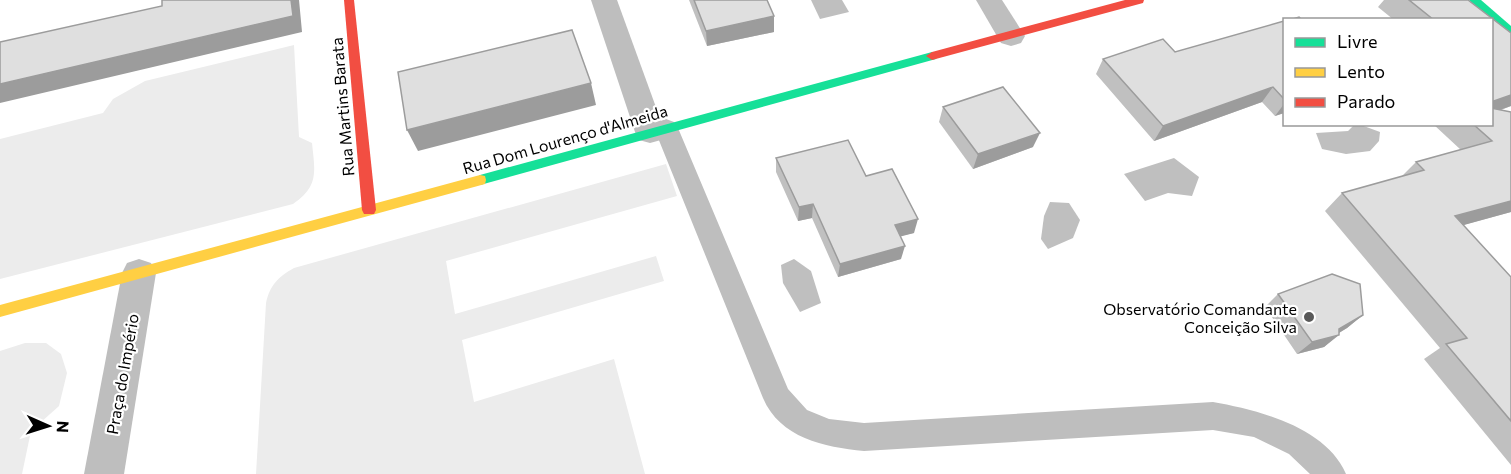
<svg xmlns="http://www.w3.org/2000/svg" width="1511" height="474" font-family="Commissioner,sans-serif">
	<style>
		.green { fill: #ececec }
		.water { fill: #bfbfbf }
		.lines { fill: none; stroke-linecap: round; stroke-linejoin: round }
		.lane { fill: #bebebe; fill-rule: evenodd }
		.street { fill: #bebebe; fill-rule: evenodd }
		.fast { fill: #16e098; fill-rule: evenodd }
		.slow { fill: #ffcf43; fill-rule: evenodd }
		.jam { fill: #f24e42; fill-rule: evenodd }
		.wall { fill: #c0c0c0 }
		.shaded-wall { fill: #9c9c9c }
		.building { fill: #dfdfdf; stroke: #9c9c9c; stroke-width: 1.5 }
		.poi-dot { fill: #595959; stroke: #fff; stroke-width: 2 }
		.labels { text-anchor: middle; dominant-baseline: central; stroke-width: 4.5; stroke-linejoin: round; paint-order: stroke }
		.street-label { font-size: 16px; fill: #000; stroke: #fff }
		.poi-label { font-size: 16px; fill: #000; stroke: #fff; text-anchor: end }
	</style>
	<rect width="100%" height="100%" fill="#fff"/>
	<!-- green -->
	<g class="green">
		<path d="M294,45L299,137L312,143C315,172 319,186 293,204L0,279V139L103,113L113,99L145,81Z"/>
		<path d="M666,164L677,196L446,261L455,314L656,256L664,281L462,340L474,402L614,359L645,474H256L266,303C270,285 278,277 294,268Z"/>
		<path d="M25,343H46L61,354L67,373L59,406L31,431L22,474H0V351Z"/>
	</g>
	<!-- water -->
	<g class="water">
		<path d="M811,0H842L849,12L820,19Z"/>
		<path d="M1354,125H1361L1380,132L1379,141L1370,151L1346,154L1322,149L1316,133L1348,131Z"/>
		<path d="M1174,158L1199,177L1192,196L1168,193L1145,201L1124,174Z"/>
		<path d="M1050,202L1069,203L1080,220L1073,238L1048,249L1041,239L1044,216Z"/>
		<path d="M794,259L811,271L821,303L800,312L783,283L781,265Z"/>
	</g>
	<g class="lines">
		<!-- lane -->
		<path class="lane" d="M666,119L674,122L678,128L788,389L807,410L829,419L864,423L1213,402C1258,410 1326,427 1346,474H1310L1289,454L1254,437L1213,430L864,451C824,447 780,438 763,398L654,128L658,122Z"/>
		<!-- street -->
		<g class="street">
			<path d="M591,0H617L665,132L661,140L650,143L639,140L635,132Z"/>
			<path d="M976,0H1002L1025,36L1021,43L1011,46L1001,43Z"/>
			<path d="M139,259L151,263L156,273L124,474H84L122,273L127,263Z"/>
		</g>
		<!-- fast -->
		<g class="fast">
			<path d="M1469,0H1481L1511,26V36L1507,35Z"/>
			<path d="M932,52L938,56L936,59L480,185L474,180L480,175Z"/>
		</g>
		<!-- slow -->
		<path class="slow" d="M480,175L485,176L486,180L485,184L0,317V305Z"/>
		<!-- jam -->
		<g class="jam">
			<path d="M344,0H354L376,210L374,214H364L362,210Z"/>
			<path d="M1125,0H1144L1143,3L932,60L926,56L932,52Z"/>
		</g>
	</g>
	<!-- wall -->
	<g class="wall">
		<path d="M689,0H767L774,32L707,46Z"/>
		<path d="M1384,0H1468L1511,33V106L1501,110L1511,112V212L1463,225L1511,277V465L1424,359L1440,348L1325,211L1342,193L1401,177L1416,162L1461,150L1433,124H1491V20H1394L1378,7Z"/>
		<path d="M1284,21V113L1275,116L1262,102L1154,141L1096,74L1103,59L1175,52Z"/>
		<path d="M943,107L1033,147L973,169L939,122Z"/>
		<path d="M776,158L866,176L914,233L900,236L901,259L838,277L812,218L798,221L776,172Z"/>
		<path d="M1278,294L1363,315L1347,328L1339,333L1324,347L1297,354L1265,307Z"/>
	</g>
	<!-- shaded-wall -->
	<g class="shaded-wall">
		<path d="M291,0H299L302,32L0,103V84Z"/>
		<path d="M774,16V32L707,46L706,31Z"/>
		<path d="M591,83L596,105L418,151L407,130Z"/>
		<path d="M1273,87L1262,102L1154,141L1163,126Z"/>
		<path d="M1511,95V106L1491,113V102Z"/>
		<path d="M1284,104V113L1275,116Z"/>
		<path d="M1040,133L1033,147L973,169L978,154Z"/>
		<path d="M1511,201V212L1435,233L1455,216Z"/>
		<path d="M813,204L812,218L798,221L799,207Z"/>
		<path d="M918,219L914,233L891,239L895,225Z"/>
		<path d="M905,246L901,259L838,277L840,264Z"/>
		<path d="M1363,315L1347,328L1332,337L1339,335L1324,347L1297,354L1312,342L1339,329Z"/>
	</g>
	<!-- building -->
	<g class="building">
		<path d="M162,0H291L293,16L0,84V42L162,6Z"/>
		<path d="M694,0H767L774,16L706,31Z"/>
		<path d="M1409,0H1468L1511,33V95L1491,102V20H1434Z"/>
		<path d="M1299,17L1302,20H1290Z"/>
		<path d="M1284,21V99L1273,87L1163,126L1103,59L1163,39L1175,52Z"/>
		<path d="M572,30L591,83L407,130L398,72Z"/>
		<path d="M1003,87L1040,133L978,154L943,107Z"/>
		<path d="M1491,108L1511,112V201L1455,216L1511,277V421L1446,344L1467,338L1342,193L1424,170L1416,162L1492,141L1473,124H1491Z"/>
		<path d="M848,140L866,176L892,169L918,219L895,225L905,246L840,264L813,204L799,207L776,158Z"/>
		<path d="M1332,274L1360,284L1363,315L1339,329V335L1312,342L1278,294Z"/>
	</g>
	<!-- markers -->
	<circle class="poi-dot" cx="1309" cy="317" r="6"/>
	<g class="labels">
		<!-- street labels -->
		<g class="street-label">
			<text transform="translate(342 107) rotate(-95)">Rua Martins Barata</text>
			<text transform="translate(565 139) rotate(-16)">Rua Dom Lourenço d'Almeida</text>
			<text transform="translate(122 374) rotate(-80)">Praça do Império</text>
		</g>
		<!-- poi labels -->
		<g class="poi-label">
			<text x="1297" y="308">Observatório Comandante<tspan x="1297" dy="18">Conceição Silva</tspan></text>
		</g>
	</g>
	<!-- legend -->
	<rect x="1283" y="18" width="210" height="108" fill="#ffffff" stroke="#999999" stroke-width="1.5"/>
	<rect x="1295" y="38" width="30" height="9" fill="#16e098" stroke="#999999" stroke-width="1.5"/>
	<text x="1337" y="48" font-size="18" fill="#000000">Livre</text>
	<rect x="1295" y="68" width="30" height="9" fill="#ffcf43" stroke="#999999" stroke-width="1.5"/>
	<text x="1337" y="78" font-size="18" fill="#000000">Lento</text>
	<rect x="1295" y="98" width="30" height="9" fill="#f24e42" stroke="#999999" stroke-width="1.5"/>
	<text x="1337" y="108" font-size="18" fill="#000000">Parado</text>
	<!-- north arrow -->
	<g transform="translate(48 426) rotate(93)" stroke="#ffffff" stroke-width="4.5" paint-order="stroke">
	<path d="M0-4.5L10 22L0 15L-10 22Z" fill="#000000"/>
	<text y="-9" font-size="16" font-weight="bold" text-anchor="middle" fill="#000000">N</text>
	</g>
</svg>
